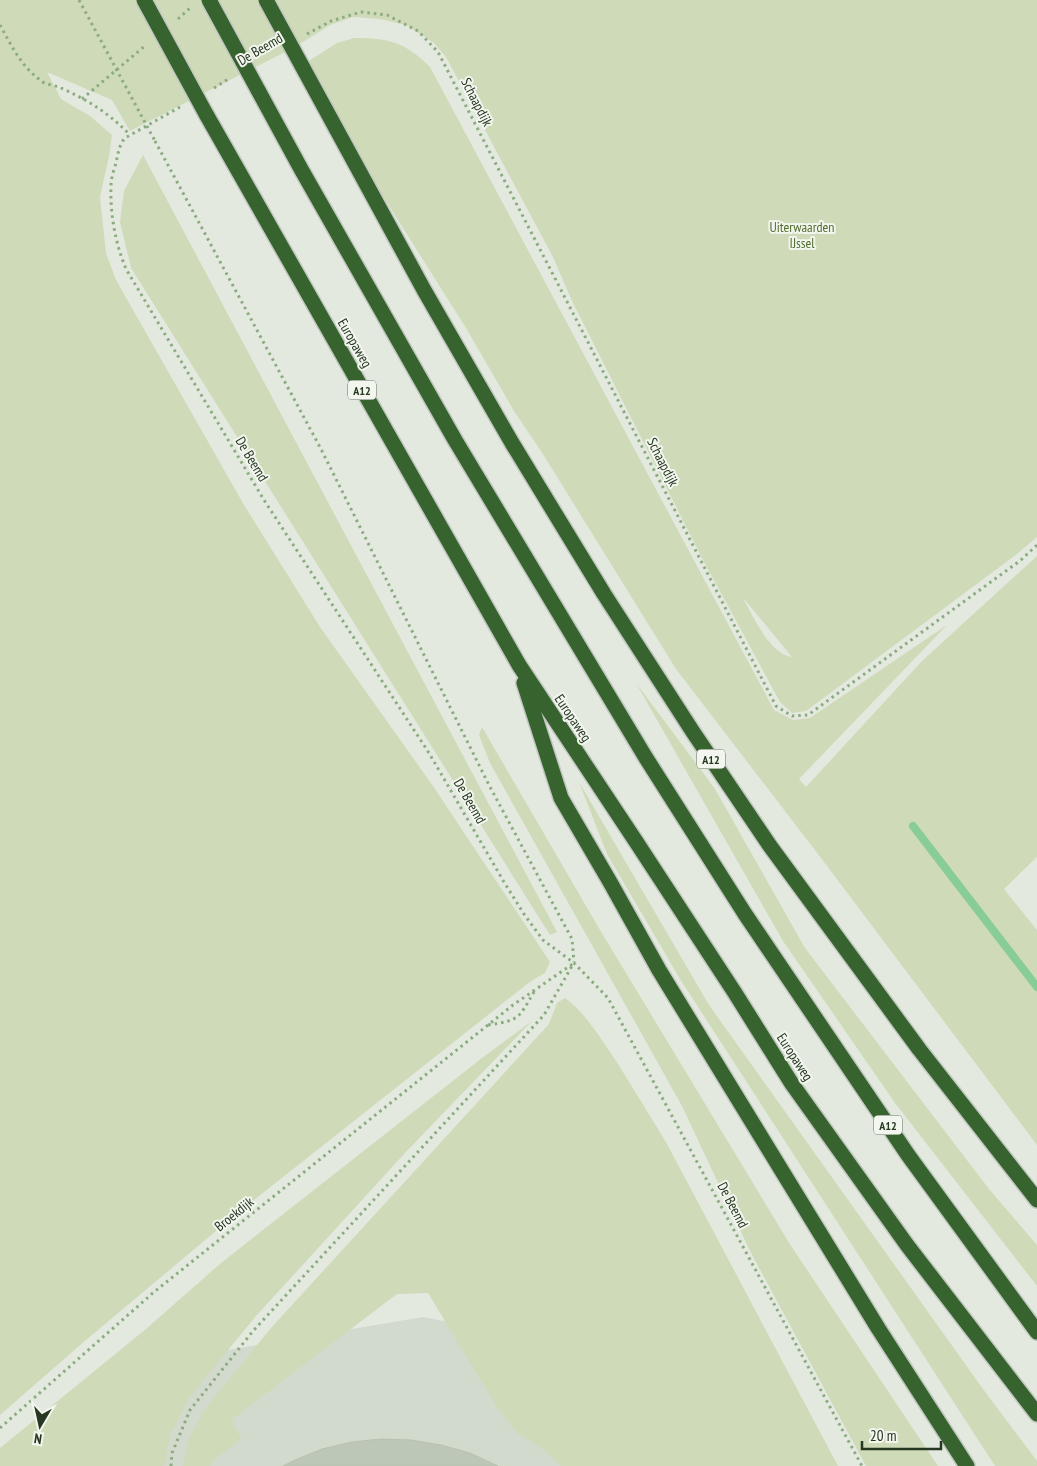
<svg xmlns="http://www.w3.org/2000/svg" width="1037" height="1466" font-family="'PT Sans Narrow',sans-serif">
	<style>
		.built { fill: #d2d9cd }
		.green { fill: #cfdab8; fill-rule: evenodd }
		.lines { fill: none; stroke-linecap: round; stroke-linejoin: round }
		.stream { stroke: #88cc97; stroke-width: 8 }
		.building { fill: #bdc7b7; stroke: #b8c2b1 }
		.motorway-casing { stroke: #c2c7c1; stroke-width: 18 }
		.path { stroke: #8bab80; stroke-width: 3; stroke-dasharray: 2.5 4; stroke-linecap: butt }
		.motorway { stroke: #36632e; stroke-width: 15 }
		.motorway-bridge-casing { stroke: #c2c7c1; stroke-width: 18; stroke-linecap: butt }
		.path-bridge { stroke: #8bab80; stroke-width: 3; stroke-dasharray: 2.5 4; stroke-linecap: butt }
		.motorway-bridge { stroke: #36632e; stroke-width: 15 }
		.labels { text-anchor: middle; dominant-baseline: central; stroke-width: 4; stroke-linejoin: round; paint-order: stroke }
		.shield { fill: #f2f6ef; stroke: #63715f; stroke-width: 1 }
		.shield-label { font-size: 12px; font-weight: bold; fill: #263821 }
		.street-label { font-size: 14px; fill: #263821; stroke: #f2f6ef }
		.park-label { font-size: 14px; fill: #516d2d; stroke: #f2f6ef }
	</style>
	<rect width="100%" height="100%" fill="#e3e9df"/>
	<!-- built -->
	<path class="built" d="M423,1317L514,1335L631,1466H40L174,1359Z"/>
	<!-- green -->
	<g class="green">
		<path d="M0,0H1037V537L1017,554L806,711L792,713L780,702L702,558L572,301L553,257L446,57L434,43L406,25L380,19L353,17L330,25L295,47L130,131L112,100L47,72L61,99L90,116L112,135L109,156L100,197L106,253L116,280L244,505L320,627L433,786L550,962L545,973L531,981L235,1215L86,1340L0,1415ZM744,600H745L792,657C770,654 754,618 744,600Z"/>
		<path d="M354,38C389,38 405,42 430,67L774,710L793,720L810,718L947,625L799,779L806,787L922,661L1037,556V857L1004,889L1037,930V1145L821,858L676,669L541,451L514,411L466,328L330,112L304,64L337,43Z"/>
		<path d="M143,155L557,932L550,935L131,268L120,222L124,191Z"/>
		<path d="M636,683L715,789L805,948L989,1189L1037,1245V1286L895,1103L783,941Z"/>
		<path d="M482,727L600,930L791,1246L938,1466H866L750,1251L682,1106L490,763L479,735Z"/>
		<path d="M579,782L709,1005L983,1389L1037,1461V1466H995L680,979L607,854Z"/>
		<path d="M565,998C586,1013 603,1042 618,1064C634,1090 651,1117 667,1144L838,1466H561L544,1450L516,1432L497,1407L428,1293L397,1294L231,1420L241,1439L214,1460L210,1466H183L189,1439L205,1409L271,1328L549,1024L557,1003Z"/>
		<path d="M532,1021L404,1154L256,1316L189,1398L171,1433L164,1466H0V1448L146,1329L221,1263L482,1058Z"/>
	</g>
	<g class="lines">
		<!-- stream -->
		<path class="stream" d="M913,826L1037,987"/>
	</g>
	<!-- building -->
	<path class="building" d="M381,1439L411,1440L441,1445L470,1453L498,1466H283L295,1460L322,1449L352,1442Z"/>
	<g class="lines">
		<!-- motorway casing -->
		<g class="motorway-casing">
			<g id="motorway">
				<path d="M302,66L424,290L512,443L604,594L693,732L770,846L919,1049L1037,1200"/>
				<path d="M258,90L301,169L455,440L646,758L745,914L908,1155L1037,1332"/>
				<path d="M206,114L519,665L635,840L735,993L792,1084L907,1245L1037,1414"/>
				<path d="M524,683L561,798L610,882L659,970L878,1328L967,1466"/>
			</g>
		</g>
		<!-- path -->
		<g class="path">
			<path d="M178,19L190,8"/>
			<path d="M0,25C11,45 21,66 40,80C45,85 55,85 61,88C88,100 110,114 130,135"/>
			<path d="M307,34L331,21L361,12L387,15L418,31L438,52L776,706L792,716L808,715L1021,560L1037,545"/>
			<path d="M214,88L230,78"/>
			<path d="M82,99L146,45"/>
			<path d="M180,107L125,138C119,145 118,154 116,163C114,170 111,178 111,185C110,214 115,242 126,269L264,500L429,753L504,882L524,914L543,940L574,963L608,998L862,1466"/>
			<path d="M155,141L321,449L490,787L572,939L574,962"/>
			<path d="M488,1025C520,1020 518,1019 534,992"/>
			<path d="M0,1428L154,1292L513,1005L574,963"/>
			<path d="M171,1466L172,1453L190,1410L253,1331L544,1015L572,966"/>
		</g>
		<!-- motorway -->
		<use href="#motorway" class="motorway"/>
		<!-- motorway-bridge casing -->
		<g class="motorway-bridge-casing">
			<g id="motorway-bridge">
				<path d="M144,0L206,114"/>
				<path d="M209,0L258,90"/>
				<path d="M266,0L302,66"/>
			</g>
		</g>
		<!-- path-bridge -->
		<path class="path-bridge" d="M79,0L155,141"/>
		<!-- motorway-bridge -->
		<use href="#motorway-bridge" class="motorway-bridge"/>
	</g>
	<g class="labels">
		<!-- shield labels -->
		<g class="shield">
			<rect x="348" y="380.5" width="28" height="19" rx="4"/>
			<rect x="697" y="749.5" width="28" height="19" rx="4"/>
			<rect x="874" y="1115.5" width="28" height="19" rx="4"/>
		</g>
		<g class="shield-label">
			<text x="362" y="390">A12</text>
			<text x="711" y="759">A12</text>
			<text x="888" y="1125">A12</text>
		</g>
		<!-- street labels -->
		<g class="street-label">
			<text transform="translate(260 49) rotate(-30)">De Beemd</text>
			<text transform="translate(477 102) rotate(63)">Schaapdijk</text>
			<text transform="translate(355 343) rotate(60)">Europaweg</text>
			<text transform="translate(252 459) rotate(59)">De Beemd</text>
			<text transform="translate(663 462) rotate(63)">Schaapdijk</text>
			<text transform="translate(573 718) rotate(56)">Europaweg</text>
			<text transform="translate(470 801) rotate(60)">De Beemd</text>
			<text transform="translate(795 1057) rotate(57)">Europaweg</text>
			<text transform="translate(733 1205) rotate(62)">De Beemd</text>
			<text transform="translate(234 1214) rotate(-39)">Broekdijk</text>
		</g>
		<!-- park labels -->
		<g class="park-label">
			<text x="802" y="227">Uiterwaarden<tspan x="802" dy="16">IJssel</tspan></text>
		</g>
	</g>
	<!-- north arrow -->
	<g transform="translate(40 1426) rotate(189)" stroke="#f2f6ef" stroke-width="4" paint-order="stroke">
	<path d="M0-4L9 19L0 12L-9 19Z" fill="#263821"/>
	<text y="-8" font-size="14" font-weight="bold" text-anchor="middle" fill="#263821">N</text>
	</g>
	<!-- scale -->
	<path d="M862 1441v8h79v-8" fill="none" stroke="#263821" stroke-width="2.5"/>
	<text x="870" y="1441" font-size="15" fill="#263821" stroke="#f2f6ef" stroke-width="4" paint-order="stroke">20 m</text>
</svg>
